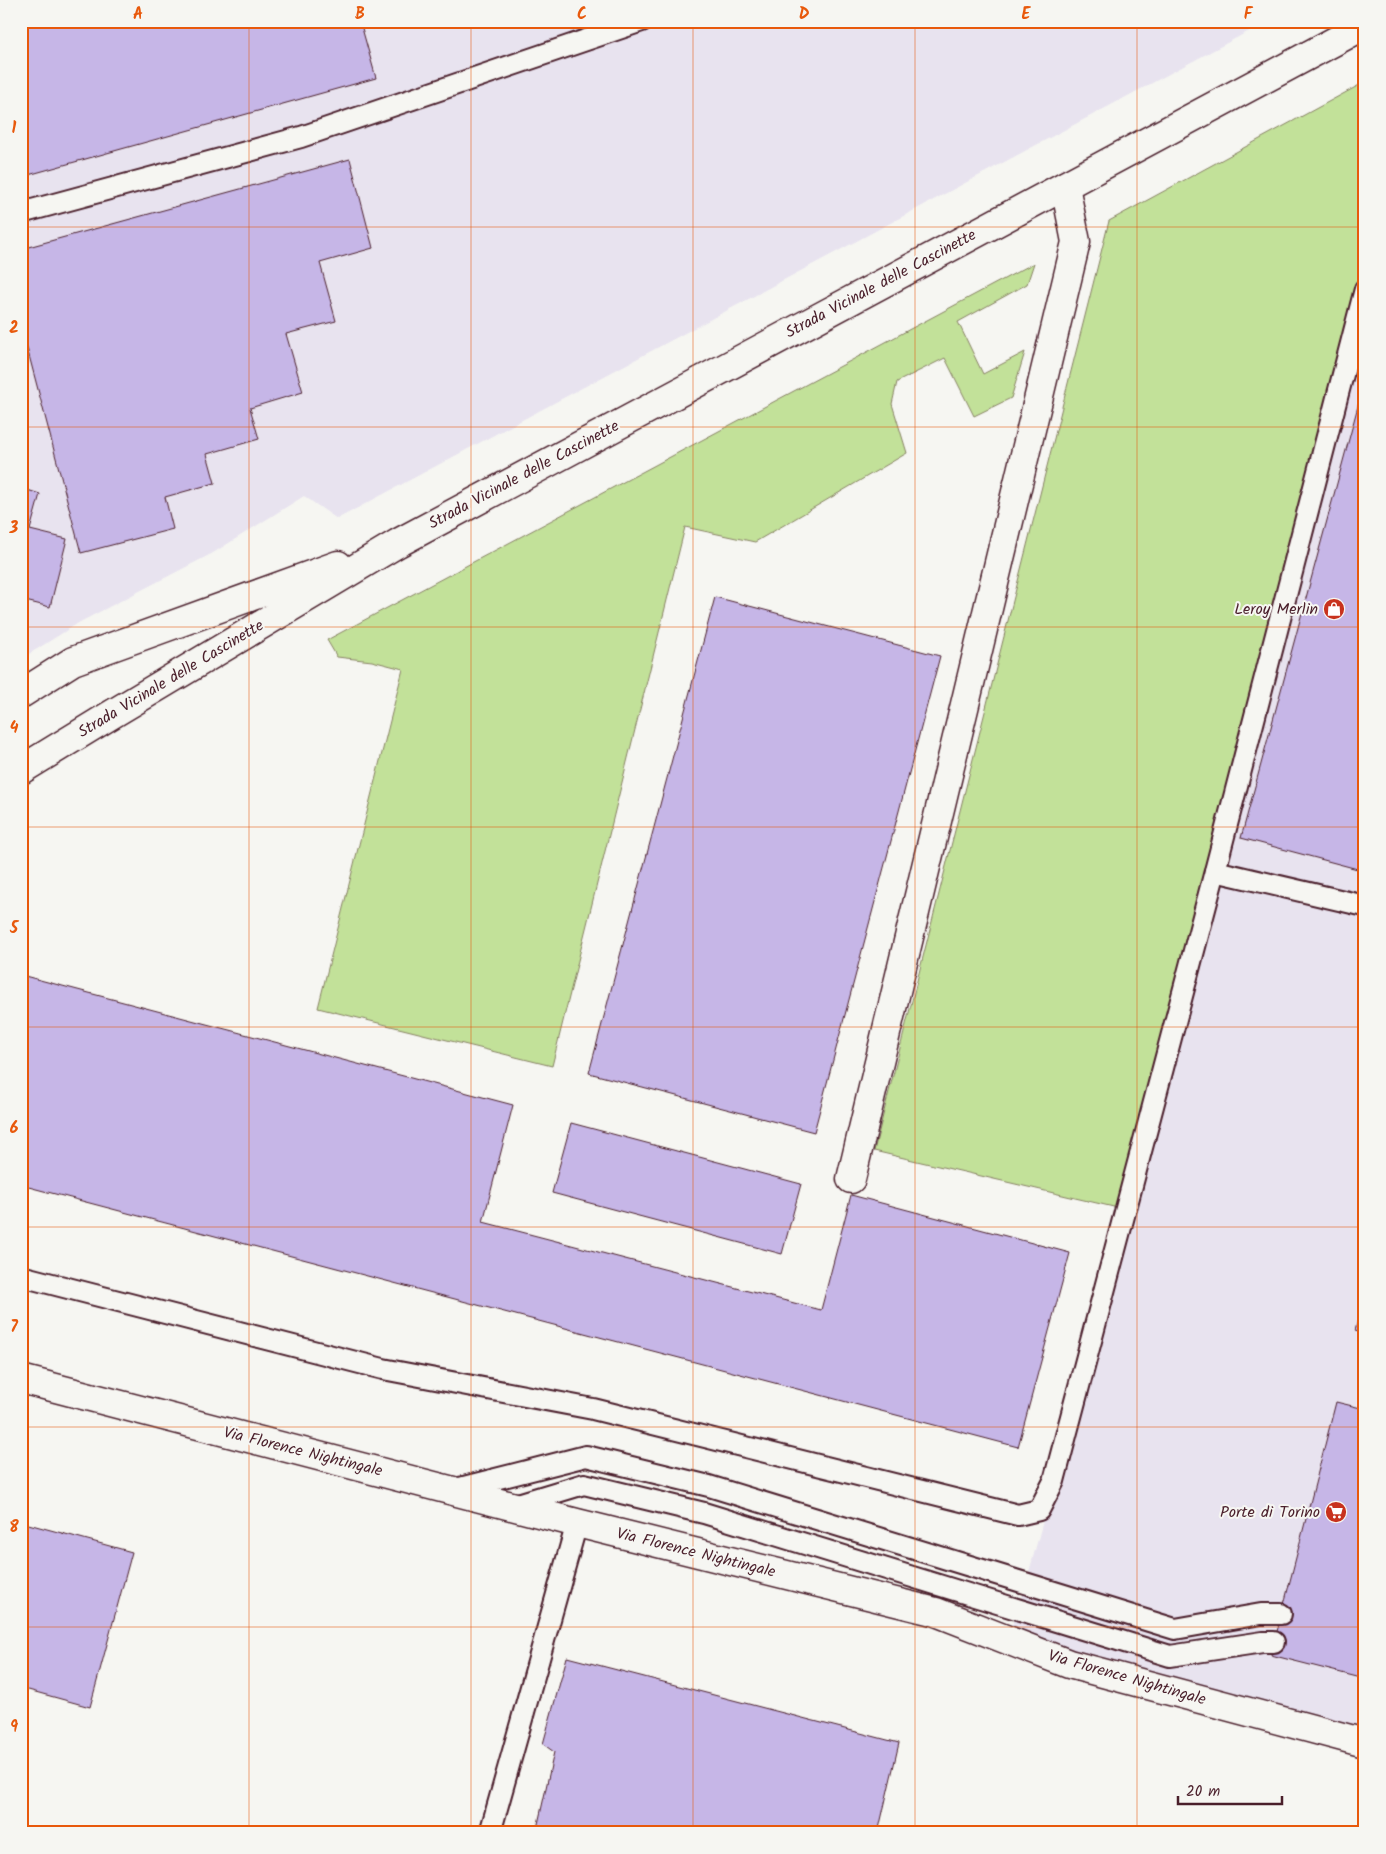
<svg xmlns="http://www.w3.org/2000/svg" width="1386" height="1854" font-family="Kalam,sans-serif">
	<style>
		.built { fill: #e8e3ef }
		.green { fill: #c2e199; stroke: #868062 }
		.building { fill: #c6b6e7; stroke: #4a1f2b }
		.lines { fill: none; stroke-linecap: round; stroke-linejoin: round }
		.lane-casing { stroke: #4a1f2b; stroke-width: 24 }
		.street-casing { stroke: #4a1f2b; stroke-width: 31 }
		.lane { stroke: #f6f6f2; stroke-width: 20 }
		.street { stroke: #f6f6f2; stroke-width: 28 }
		.grid { fill: none; stroke: #e8590c; stroke-width: 1; stroke-opacity: 0.55 }
		.labels { text-anchor: middle; dominant-baseline: central; stroke-width: 4; stroke-linejoin: round; paint-order: stroke }
		.street-label { font-size: 16px; fill: #4a1f2b; stroke: #f6f6f2 }
		.poi-label { font-size: 16px; fill: #4a1f2b; stroke: #f6f6f2; text-anchor: end }
		.neatline { fill: none; stroke: #e8590c; stroke-width: 2 }
		.grid-label { font-size: 16px; text-anchor: middle; font-weight: bold; fill: #e8590c }
	</style>
	<rect width="100%" height="100%" fill="#f6f6f2"/>
	<filter id="ink" filterUnits="userSpaceOnUse"><feTurbulence type="fractalNoise" baseFrequency=".02" numOctaves="2"/><feDisplacementMap in="SourceGraphic" scale="10" xChannelSelector="R" yChannelSelector="G"/><feConvolveMatrix kernelMatrix="1 2 1 2 8 2 1 2 1" color-interpolation-filters="sRGB"/></filter>
	<g filter="url(#ink)">
		<!-- built -->
		<g class="built">
			<path d="M21,21H1268L337,519L304,496L213,553L80,622L21,659Z"/>
			<path d="M1365,291V1743L1007,1640L1026,1583L1054,1481Z"/>
		</g>
		<!-- green -->
		<g class="green">
			<path d="M1365,82V263L1118,1208L874,1151L1109,221Z"/>
			<path d="M1034,263L1027,284L958,322L983,374L1025,352L1011,398L974,416L945,358L897,382L892,404L907,453L755,542L685,527L552,1066L318,1008L403,669L372,661L337,657L327,640Z"/>
		</g>
		<!-- building -->
		<g class="building">
			<path d="M21,21H360L376,78L21,177Z"/>
			<path d="M350,159L373,248L320,263L336,321L286,334L303,392L250,408L259,439L207,454L215,483L165,497L173,529L81,553L21,325V249Z"/>
			<path d="M1365,380V871L1241,838Z"/>
			<path d="M21,488L40,494L30,530L67,539L50,607L21,600Z"/>
			<path d="M715,597L940,656L814,1132L589,1073Z"/>
			<path d="M21,975L513,1105L483,1222L821,1310L851,1195L1070,1253L1018,1447L21,1185Z"/>
			<path d="M571,1123L801,1184L782,1254L552,1193Z"/>
			<path d="M1365,1292V1334L1355,1331Z"/>
			<path d="M1336,1402L1365,1409V1679L1271,1655Z"/>
			<path d="M21,1522L132,1552L90,1707L21,1688Z"/>
			<path d="M567,1657L899,1743L878,1833H536L554,1752L543,1744Z"/>
		</g>
		<g class="lines">
			<!-- lane casing -->
			<g class="lane-casing">
				<g id="lane">
					<path d="M21,213L301,137L642,21"/>
					<path d="M1365,289L1215,871L1365,906"/>
					<path d="M21,1276L383,1369L593,1409L1018,1515L1039,1510L1054,1481L1215,871"/>
					<path d="M452,1490L586,1456L709,1486L1175,1629L1261,1614H1281"/>
					<path d="M511,1506L584,1484L704,1513L1170,1656L1263,1642H1274"/>
					<path d="M490,1833L577,1523"/>
				</g>
			</g>
			<!-- street casing -->
			<g class="street-casing">
				<g id="street">
					<path d="M21,694L73,661L338,565"/>
					<path d="M21,770L114,713L398,543L1365,25"/>
					<path d="M851,1179L1076,242L1065,186"/>
					<path d="M21,1379L577,1523L936,1612L1069,1664L1365,1743"/>
				</g>
			</g>
			<!-- lane -->
			<use href="#lane" class="lane"/>
			<!-- street -->
			<use href="#street" class="street"/>
		</g>
	</g>
	<!-- grid -->
	<path class="grid" d="M249,21V1833M471,21V1833M693,21V1833M915,21V1833M1137,21V1833M21,227H1365M21,427H1365M21,627H1365M21,827H1365M21,1027H1365M21,1227H1365M21,1427H1365M21,1627H1365"/>
	<!-- icons -->
	<defs>
		<g id="shop-disc" transform="scale(1.125)"><circle r="9.5" fill="#c8321e" stroke="#f6f6f2"/><path d="M-5-2.5h2.3a2.7 3.5 0 0 1 5.4 0H5L5.5 6h-11ZM-1.5-2.5h3a1.5 2.3 0 0 0-3 0Z" fill="#fff"/></g>
		<g id="supermarket-disc" transform="scale(1.125)"><circle r="9.5" fill="#c8321e" stroke="#f6f6f2"/><path d="M-6-5.5h2.5l.6 2H6L4.5 2H-2.5L-4.4-4H-6ZM-1.5 3.2a1.3 1.3 0 1 0 .1 0ZM3 3.2a1.3 1.3 0 1 0 .1 0Z" fill="#fff"/></g>
	</defs>
	<g fill-rule="evenodd">
		<use href="#shop-disc" x="1334" y="609"/>
		<use href="#supermarket-disc" x="1336" y="1512"/>
	</g>
	<g class="labels">
		<!-- street labels -->
		<g class="street-label">
			<text transform="translate(881 284) rotate(-28)">Strada Vicinale delle Cascinette</text>
			<text transform="translate(524 475) rotate(-28)">Strada Vicinale delle Cascinette</text>
			<text transform="translate(171 679) rotate(-31)">Strada Vicinale delle Cascinette</text>
			<text transform="translate(303 1452) rotate(14)">Via Florence Nightingale</text>
			<text transform="translate(696 1553) rotate(14)">Via Florence Nightingale</text>
			<text transform="translate(1127 1678) rotate(16)">Via Florence Nightingale</text>
		</g>
		<!-- poi labels -->
		<g class="poi-label">
			<text x="1318" y="609">Leroy Merlin</text>
			<text x="1320" y="1512">Porte di Torino</text>
		</g>
	</g>
	<!-- margin -->
	<rect width="1386" height="1854" fill="none" stroke="#f6f6f2" stroke-width="55"/>
	<!-- scale -->
	<path d="M1178 1796v8h104v-8" fill="none" stroke="#4a1f2b" stroke-width="2.5"/>
	<text x="1186" y="1796" font-size="15" fill="#4a1f2b" stroke="#f6f6f2" stroke-width="4" paint-order="stroke">20 m</text>
	<rect x="28" y="28" width="1330" height="1798" class="neatline"/>
	<g class="grid-label">
		<text x="138" y="19">A</text>
		<text x="360" y="19">B</text>
		<text x="582" y="19">C</text>
		<text x="804" y="19">D</text>
		<text x="1026" y="19">E</text>
		<text x="1248" y="19">F</text>
		<text x="14" y="133">1</text>
		<text x="14" y="333">2</text>
		<text x="14" y="533">3</text>
		<text x="14" y="733">4</text>
		<text x="14" y="933">5</text>
		<text x="14" y="1133">6</text>
		<text x="14" y="1332">7</text>
		<text x="14" y="1532">8</text>
		<text x="14" y="1732">9</text>
	</g>
</svg>
